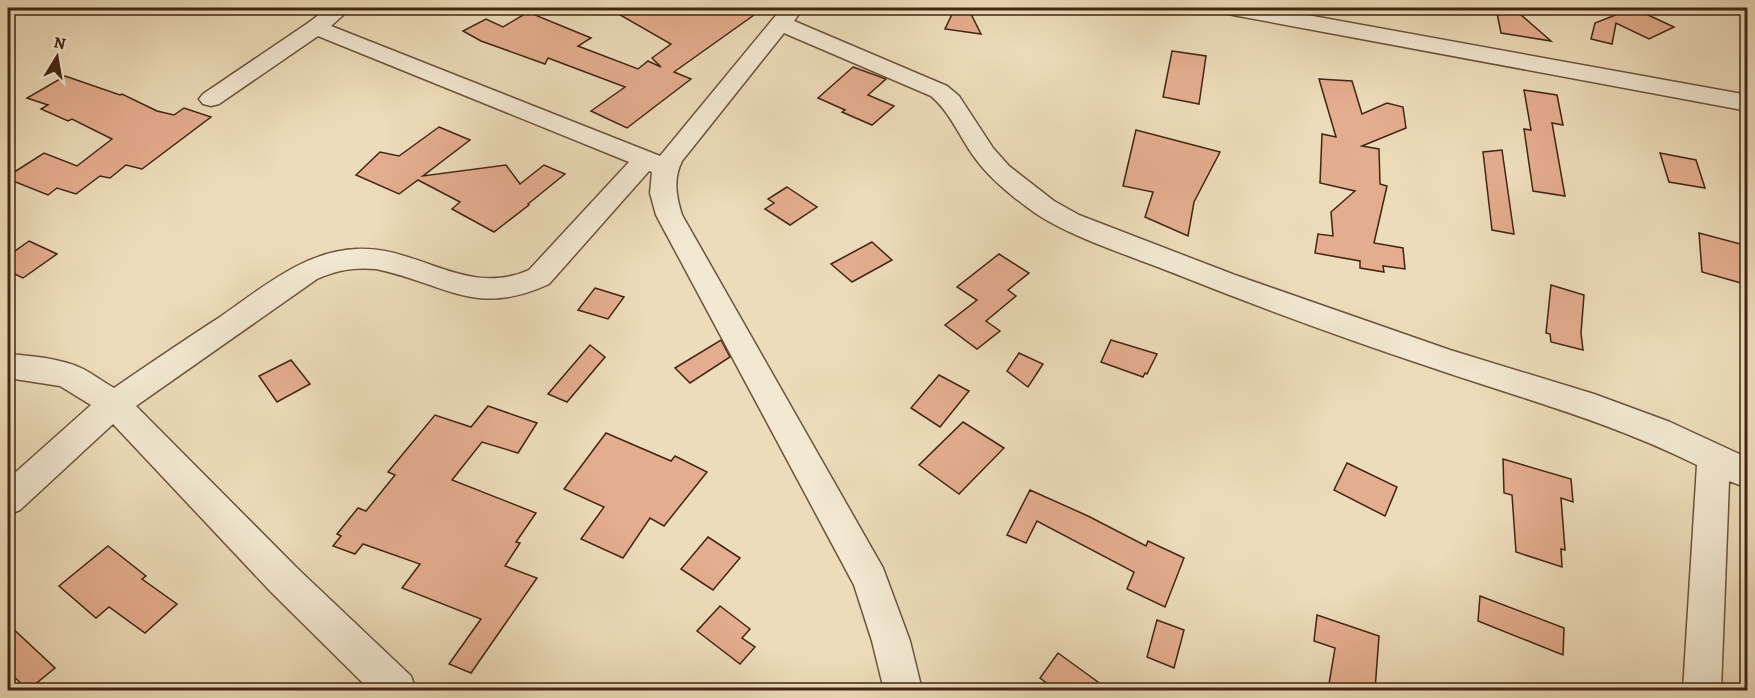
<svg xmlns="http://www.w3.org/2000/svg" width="1755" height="698" font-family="Alegreya,serif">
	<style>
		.building { fill: #e5ad8f; stroke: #412513; stroke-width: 1.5 }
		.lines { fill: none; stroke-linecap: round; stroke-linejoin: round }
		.minor-casing { stroke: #6c533d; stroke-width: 3 }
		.tertiary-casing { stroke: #6c533d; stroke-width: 3 }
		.minor { fill: #f3e8d2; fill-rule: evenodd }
		.tertiary { fill: #f3e8d2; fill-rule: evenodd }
	</style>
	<rect width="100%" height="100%" fill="#eddcba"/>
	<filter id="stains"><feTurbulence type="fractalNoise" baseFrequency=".00333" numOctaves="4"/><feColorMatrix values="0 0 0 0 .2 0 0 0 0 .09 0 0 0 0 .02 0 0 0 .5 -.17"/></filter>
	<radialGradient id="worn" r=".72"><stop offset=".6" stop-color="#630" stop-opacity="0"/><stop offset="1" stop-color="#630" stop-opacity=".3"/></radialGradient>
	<!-- building -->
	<g class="building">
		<path d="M608,8H735L754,15L674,72L691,79L627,128L591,111L625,87L548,58L545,64L481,41L463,31L486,19L503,27L528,12L591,38L578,46L638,69L648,61L661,67L652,58L671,44Z"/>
		<path d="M955,8H968L981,34L945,29Z"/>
		<path d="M1496,8H1513L1551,41L1501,33Z"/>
		<path d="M1633,8L1674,27L1649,39L1616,23L1612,44L1591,39L1595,23Z"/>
		<path d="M1172,51L1206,56L1199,104L1163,97Z"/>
		<path d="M853,67L886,79L868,95L894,106L872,125L842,112L845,110L818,98Z"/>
		<path d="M65,76L120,95L122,94L157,111L174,115L184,108L211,117L142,169L126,165L110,178L100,176L76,194L57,188L48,195L8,179V176L44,153L77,166L112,139L72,119L68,121L41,109L48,105L27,98Z"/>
		<path d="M1319,79L1352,81L1362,114L1387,103L1403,107L1406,128L1362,146L1379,149L1380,184L1387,186L1374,243L1403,248L1405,269L1383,266L1384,272L1360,268V261L1315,253L1318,234L1333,236L1331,212L1355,191L1320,183L1322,134L1336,137Z"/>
		<path d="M1524,90L1557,95L1563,125L1552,123L1565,196L1533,191L1524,129L1531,130Z"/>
		<path d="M439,127L470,140L423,176L506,165L520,184L544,165L565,174L528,204L529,205L494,232L452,209L460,202L418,180L399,194L356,175L380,152L399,156Z"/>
		<path d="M1136,130L1220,152L1194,202L1188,236L1145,217L1153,192L1123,186Z"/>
		<path d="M1502,150L1514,234L1492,230L1483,152Z"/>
		<path d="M1660,153L1696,160L1705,188L1669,182Z"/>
		<path d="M787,187L817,207L790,225L765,209L774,203L768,199Z"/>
		<path d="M1699,233L1748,246V285L1702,272Z"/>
		<path d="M29,241L57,254L23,278L8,271V256Z"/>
		<path d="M872,242L892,260L852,282L831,264Z"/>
		<path d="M999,254L1029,273L1008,290L1016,296L986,321L1000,331L977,349L945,325L977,300L957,287Z"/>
		<path d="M1551,285L1584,295L1581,333L1583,350L1551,342L1550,334L1546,333Z"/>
		<path d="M595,288L624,297L608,319L578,310Z"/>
		<path d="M721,340L730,357L690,383L675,368Z"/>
		<path d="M1111,340L1157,354L1147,374L1145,373L1143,377L1101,362Z"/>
		<path d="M590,345L605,357L567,402L548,394Z"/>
		<path d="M1019,353L1043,364L1028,387L1007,371Z"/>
		<path d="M291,360L310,384L277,402L259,376Z"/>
		<path d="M939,375L969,391L940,427L911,408Z"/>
		<path d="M488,406L537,423L518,453L482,442L452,480L536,513L516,542L520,543L505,566L537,578L471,673L449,664L481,619L402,588L420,564L363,544L355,554L333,546L341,536L337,534L358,508L366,511L395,475L388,472L435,415L471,427Z"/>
		<path d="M963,422L1004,448L959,494L919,465Z"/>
		<path d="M606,433L671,461L675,456L707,472L664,526L650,518L623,558L581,539L604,507L564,489Z"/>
		<path d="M1503,459L1571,479L1573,502L1561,498L1565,550L1561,549L1562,567L1516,552L1512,495L1504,493Z"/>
		<path d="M1347,463L1397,487L1385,516L1334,490Z"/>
		<path d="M1030,490L1088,516L1146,546L1148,541L1184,558L1165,607L1127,589L1134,572L1037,521L1026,543L1007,535Z"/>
		<path d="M708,537L740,558L713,590L681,569Z"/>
		<path d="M108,546L146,576L142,579L177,604L145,633L109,607L96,618L59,586Z"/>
		<path d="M1480,596L1564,628L1563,655L1478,621Z"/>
		<path d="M720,606L750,629L742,638L755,647L740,664L697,631Z"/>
		<path d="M1317,615L1379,636L1375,690H1328L1335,648L1314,641Z"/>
		<path d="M1157,620L1184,630L1174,668L1147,657Z"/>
		<path d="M8,624L55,668L28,690L8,671Z"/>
		<path d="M1058,653L1109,690H1056L1040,678Z"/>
	</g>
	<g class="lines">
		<!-- minor casing -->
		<g class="minor-casing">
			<path id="minor" d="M328,8H351L331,26L660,156L782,8H803L794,21L947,86L959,96L993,148L1009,166L1054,201L1079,215L1235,275L1450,350L1594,394L1670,422L1748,458V488L1729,481L1721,690H1683L1697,465C1610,422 1524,399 1433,368C1348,340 1264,309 1181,276C1137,258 1074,239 1035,213C1014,198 991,180 975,158C960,138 951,113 931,96L784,33L682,161C673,179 676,196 682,215L883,568L910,641L922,690H884L872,641L854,585L656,215L650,193L652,172L649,171L549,284C475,318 447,284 376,269C354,267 337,270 317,279L136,406L297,568L411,676L416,690H370L271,592L113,424L20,510L8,515V479L91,405L60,386L8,378V354C32,356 59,358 81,368C92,373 103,382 114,388C149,364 184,340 220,317C262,288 304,251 357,249C419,246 466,298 529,270L629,162L318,36L219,104L211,106L203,104L199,99L203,94L308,23Z"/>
		</g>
		<!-- tertiary casing -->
		<g class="tertiary-casing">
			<path id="tertiary" d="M1221,8H1268L1748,95V111L1233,15L1225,13Z"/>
		</g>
		<!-- minor -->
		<use href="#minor" class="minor"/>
		<!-- tertiary -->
		<use href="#tertiary" class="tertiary"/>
	</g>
	<!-- margin -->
	<rect width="1755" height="698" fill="none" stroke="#eddcba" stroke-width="30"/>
	<rect x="9" y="9" width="1737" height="680" fill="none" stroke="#412513" stroke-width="3"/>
	<rect x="15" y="15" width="1725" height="668" fill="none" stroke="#412513" stroke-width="1.5"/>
	<!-- north arrow -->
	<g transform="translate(57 57) rotate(11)" stroke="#f3e8d2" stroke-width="4.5" paint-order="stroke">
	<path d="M0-4.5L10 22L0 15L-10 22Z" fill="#412513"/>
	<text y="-9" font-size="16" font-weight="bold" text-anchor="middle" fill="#412513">N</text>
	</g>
	<rect width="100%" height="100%" filter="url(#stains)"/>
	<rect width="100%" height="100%" fill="url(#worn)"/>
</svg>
